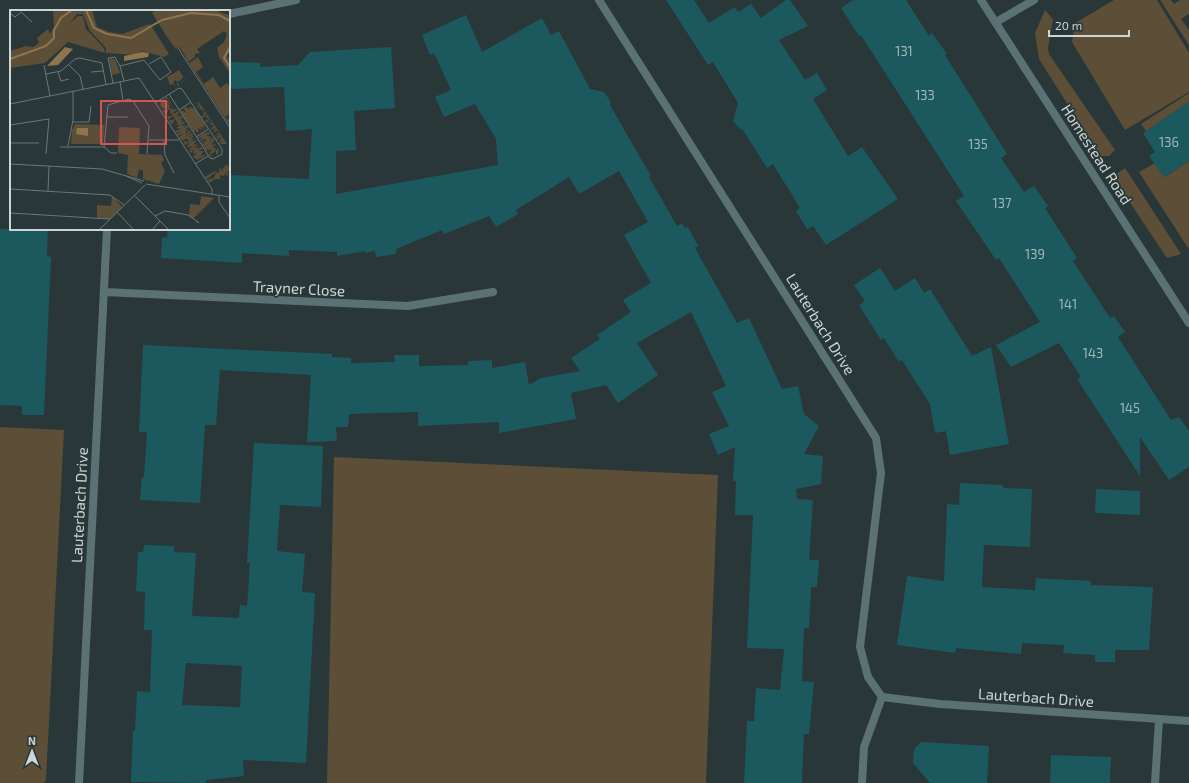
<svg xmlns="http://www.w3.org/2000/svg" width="1189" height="783" font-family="'Exo 2',sans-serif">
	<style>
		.green { fill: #5d4e37 }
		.building { fill: #1c595e; fill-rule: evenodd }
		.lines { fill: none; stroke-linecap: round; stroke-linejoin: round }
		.street { stroke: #5b7274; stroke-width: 8 }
		.labels { text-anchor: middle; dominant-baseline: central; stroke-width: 3.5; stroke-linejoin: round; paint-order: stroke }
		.number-label { font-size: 13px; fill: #a1b7b8 }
		.street-label { font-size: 15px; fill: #cdd6d6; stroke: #293739 }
		.inset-river { fill: none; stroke: #8e754f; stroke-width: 2 }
		.inset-road { fill: none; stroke: #6b7778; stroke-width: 1 }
		.view { fill: #d45454; fill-opacity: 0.15; stroke: #d45454; stroke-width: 2 }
		.inset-edge { fill: none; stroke: #cdd6d6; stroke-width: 2 }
	</style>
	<rect width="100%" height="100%" fill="#293739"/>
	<!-- green -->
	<g class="green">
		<path d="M1114,0H1157L1189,53V92L1125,130L1072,42L1075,23Z"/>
		<path d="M1160,0H1171L1174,4L1180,0H1189V14L1181,19L1189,30V45Z"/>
		<path d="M1045,10L1053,19L1048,48L1049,54L1115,150L1109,156H1100L1039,59L1035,33Z"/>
		<path d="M1189,93V102L1146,131L1141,124Z"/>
		<path d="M1189,161V247L1188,248L1139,172L1155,163L1165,177Z"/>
		<path d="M1125,168L1181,254L1167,258L1115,180L1118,173Z"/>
		<path d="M0,427L64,430L46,780L43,783H0Z"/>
		<path d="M334,457L718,475L706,783H327Z"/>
	</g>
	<!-- building -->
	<g class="building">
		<path d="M666,0H694L709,23L735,7L738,12L751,4L761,18L786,0H790L808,26L779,40L805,80L817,73L827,90L813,99L848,156L862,147L898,199L826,245L813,226L807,229L796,211L800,208L773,164L767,168L743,130L740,129L733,121L738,103L713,62L708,65Z"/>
		<path d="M853,0H906L929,36L932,33L947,54L945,55L1007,154L1001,158L1024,192L1034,186L1048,206L1045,208L1077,258L1073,261L1110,318L1114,316L1125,332L1118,337L1171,420L1179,417L1189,431V467L1169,480L1140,437V476L1077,379L1081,377L1059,343L1011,367L996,345L1040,322L999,258L996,260L956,201L964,196L861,35L859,36L841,8Z"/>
		<path d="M466,15L482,52L542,18L551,35L559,31L590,89L604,92L611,102L610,105L651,176L649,177L677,226L682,223L685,228L688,227L698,246L695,248L737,323L749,318L782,389L798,386L804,414L819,426L804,454L823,456L821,484L796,489L797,499L813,500L809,560H819L817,587H811L809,628H804L802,681L814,682L809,734H804L802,783H744L747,721H754L756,688L780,690L784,649L747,648L753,515H735L736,481H733L735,447L718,455L709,434L729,426L712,392L726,386L691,312L637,343L658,375L618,403L606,385L571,393L576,419L499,433V422L418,426V412L349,414L348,427H336L337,441L307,442L311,375L220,370L216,425H205L200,503L140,500L142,477H144L147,432H139L143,345L332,354V357L351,358V363L395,362L394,355H419V366L468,365V361L492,360V368L525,362L529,385L541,378L580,371L571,358L600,339L597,335L631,312L623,300L651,283L624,235L648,222L619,171L579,194L569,177L516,210L518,214L496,227L489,216L444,234L442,230L396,249V254L376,257L375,251L365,253V251L337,256V252L289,250V256L242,253V263L161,258L162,237L167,238L168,229H229V175L309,179L312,129L286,131L284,87L229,89V62L261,63L260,67L298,65L310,52L391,47L395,108L354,111L356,150L336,151V194L498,165L496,139L475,104L444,117L435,97L451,90L434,53L430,55L422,35Z"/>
		<path d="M1189,102V161L1164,177L1149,156L1155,152L1143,133Z"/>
		<path d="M0,229H48L47,256L51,257L44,415H22V406L0,405Z"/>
		<path d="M880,268L895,291L915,278L924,293L930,289L972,356L991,347L1009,444L950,455L946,431L935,433L930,404L902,360L899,362L884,338L881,340L859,305L865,301L854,285Z"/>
		<path d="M254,443L323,446L321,507L280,505L277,551L305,554L302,592L315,593L306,763L243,760L244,776L206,780V783L131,782L133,731H135L137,691L150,692L152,630H144L145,592L136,591L138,552H143L144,545L174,546V552L196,553L192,616L239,618L240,605L247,606L250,563H247ZM186,663L242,666L240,707L182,705Z"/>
		<path d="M960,483L1003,485V488L1032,489L1030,547L984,545L982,587L1035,590L1036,578L1091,581L1090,585L1153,587L1149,650H1115V662H1095V655L1063,653L1064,645L1022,643L1021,654L956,648L955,653L897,645L907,576L944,581L947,504L959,505Z"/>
		<path d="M1096,489L1140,491V515L1095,513Z"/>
		<path d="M921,742L989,746L987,783H930L913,763L914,749Z"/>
		<path d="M1051,755L1111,757L1110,783H1050Z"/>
	</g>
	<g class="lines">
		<!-- street -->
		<g class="street">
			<path d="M599,0L876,438L881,473L860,647L868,677L882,697L864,747L862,783"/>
			<path d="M981,0L1189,323"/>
			<path d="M229,14L296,0"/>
			<path d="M996,22L1034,0"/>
			<path d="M104,292L408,306L493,292"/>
			<path d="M882,697L940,704L1189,721"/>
			<path d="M79,783L107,229"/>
			<path d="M1155,783L1159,720"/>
		</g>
	</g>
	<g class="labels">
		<!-- number labels -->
		<g class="number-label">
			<text x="904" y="51">131</text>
			<text x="925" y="95">133</text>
			<text x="1169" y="142">136</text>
			<text x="978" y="144">135</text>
			<text x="1002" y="203">137</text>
			<text x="1035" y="254">139</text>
			<text x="1068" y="304">141</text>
			<text x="1093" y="353">143</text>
			<text x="1130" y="408">145</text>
		</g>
		<!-- street labels -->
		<g class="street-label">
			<text transform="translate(1097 154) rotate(57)">Homestead Road</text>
			<text transform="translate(299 288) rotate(3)">Trayner Close</text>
			<text transform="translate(821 324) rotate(58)">Lauterbach Drive</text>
			<text transform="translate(79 505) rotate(-87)">Lauterbach Drive</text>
			<text transform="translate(1036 697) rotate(4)">Lauterbach Drive</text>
		</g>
	</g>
	<!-- overview -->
	<g transform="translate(10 10)">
		<rect width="220" height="220" fill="#293739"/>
		<path d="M43,0H82L87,17L99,22L112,24L140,14L159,44L154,47L133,41L125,45L96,43V38L80,21L73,4H67L59,14L68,6H73L76,19L94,38L95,43L58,32L35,53L0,58V41L16,36L23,37L29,33L27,28L38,19L40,24L44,17ZM145,0H204L219,5L220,42L217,46L220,50V63L209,47L207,38L214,32L217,24L214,21L187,39L190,43L185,44V47L178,52L173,42L169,37L166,39L157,27L142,3ZM188,47L193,57L186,62L194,74L203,67L210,78L217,73L220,77V103L215,107L220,111V116L179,53ZM99,48L105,49L110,63L102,65ZM169,60L175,70L170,73L175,69L173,67L170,71H167L169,75L168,77L166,70L163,72L166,78L163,74L160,75L157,67ZM156,87L159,88L155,89V92L160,89L157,94L162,91L158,96L163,94L159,97L161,99L165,97L161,100L167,99V100L163,102L164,104L168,101L169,103L165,107L170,104L167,109L171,105L173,108L167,111L173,109L170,114L174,111L175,113L170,116L176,115L173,119L177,115L179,117L174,120L180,119L175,122L176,124L180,120L181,122L174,127L182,123L183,125L177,127L184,126L180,130L185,128L181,132L187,130L183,135L189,133L184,137L185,138L189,134L186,139L191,137L193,139L187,141H194L190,146L195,143L190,146L196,144L191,149L189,145L190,148L188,150L183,147L187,143L183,144L184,139L181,143L179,141L185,139L178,140L183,136L177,137L180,132L175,135L173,131L179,132L177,128L172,131L169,127L174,123L168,126L167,124L172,121L166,123L165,121L171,119L166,118L169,116L168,114L162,117L168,113L165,109L162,115L158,111L165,109L163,106L158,110L157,107L163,105L161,103L158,105L161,102L159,99L156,105L152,101L158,99L157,96L153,99L150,94ZM189,92L217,134L212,137L217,134H209L214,130L208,133L212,127L207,130L206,129L212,127L205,128L210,124L204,126L209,123L207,120L202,124L208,120L202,122L206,118L200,120L204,115H200L202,111L197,114L201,110L200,109L196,113L195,111L200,108H196L197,104L193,108L191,106L197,104H192L195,101H191L194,99H189L191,95L186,98L190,93L184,95ZM177,97L179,100L180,97L185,99L194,113L196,118L193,115L194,120L190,116L192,121L188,118L191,123L188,118L189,123L184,120L186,124L173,106L171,100L177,103L173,98ZM65,114L94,115L93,134H61L62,120ZM109,117L130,118L129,144L152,145L154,150L151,153L155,161L149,174L133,169V160H129L127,168L117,164L118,145L108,143ZM198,120L194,124L199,122L200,124L195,126H201L196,128L202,127L199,132L203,128L205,130L200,134L205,132L201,135L207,134L202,138H206L205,141L209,138L208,144L211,142L206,145V141L201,144L203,148L199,144L204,140L198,143L202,139L196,141L200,136L196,140L194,138L199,133L194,137L192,135L198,131L192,134L191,133L197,130L195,129L190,132V130L195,127L188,129L192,124L188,128V127ZM217,154L220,157V161H217L218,165L216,166V162L214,166L210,165V169L219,170L205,169L199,173L197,170L204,168L206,162L197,169L195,167L205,161L209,165L208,160L211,163L209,159L211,158L213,162V157L217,160L214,157L216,155L219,158ZM102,186L112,197L100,209L87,208V195L101,196ZM191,186L204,188L183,209L179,206L180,194L190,195Z" fill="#5d4e37"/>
		<path d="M55,37L63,39L48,55L37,56ZM133,42L139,43L138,47L114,51V46ZM67,118H78V126L66,124Z" fill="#8e754f"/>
		<path class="inset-river" d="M76,0L84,18L97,24L121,28L152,10L181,3L209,5L220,11M220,37L214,48L220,57M0,49L36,36L44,28V20L51,8L62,0"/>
		<path class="inset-road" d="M0,3L5,7L11,2L22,12M168,38L220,118M34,55L40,86M59,55L70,66L73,79M48,62L51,71L59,69M81,62L93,61M36,64L51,61L65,49L70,48L92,53L96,75M114,71L110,56L134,50L150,70L161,62L151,47L139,54M110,72L113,90M103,73L98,48L105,47L110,56M145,93L169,78L172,79L212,139V144L203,149L200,148L159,84M0,94L129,68L202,179V185M169,100L181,92M96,107H118M62,112H79L81,96M0,115L39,109L36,144M186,127L198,119M139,130H169M154,131L155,145L164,163M0,133H29M58,136L63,110V81M50,137H94L98,95L119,89L123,91L139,116L137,144M94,137L101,143H107M0,154L92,159L134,171M185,154L198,146M116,166L132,173M136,174L220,187M0,179L100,185L114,195M38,181L39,156M125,186L159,220M209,186V192L220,208M107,202L124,220M0,203L100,209M145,206L155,201L178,205L188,212L189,213L186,211M89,220L135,175M142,220L150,211"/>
		<path class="view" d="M91,91H156V134H91Z"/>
		<rect width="220" height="220" class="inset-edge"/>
	</g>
	<!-- north arrow -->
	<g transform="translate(32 751)" stroke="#293739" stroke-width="3" paint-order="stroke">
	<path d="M0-3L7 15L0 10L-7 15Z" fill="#cdd6d6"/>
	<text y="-6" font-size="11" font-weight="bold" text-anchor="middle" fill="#cdd6d6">N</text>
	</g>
	<!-- scale -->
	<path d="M1049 30v6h80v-6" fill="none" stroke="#cdd6d6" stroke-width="2"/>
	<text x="1055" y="30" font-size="12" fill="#cdd6d6" stroke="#293739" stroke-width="3" paint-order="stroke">20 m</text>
</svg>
